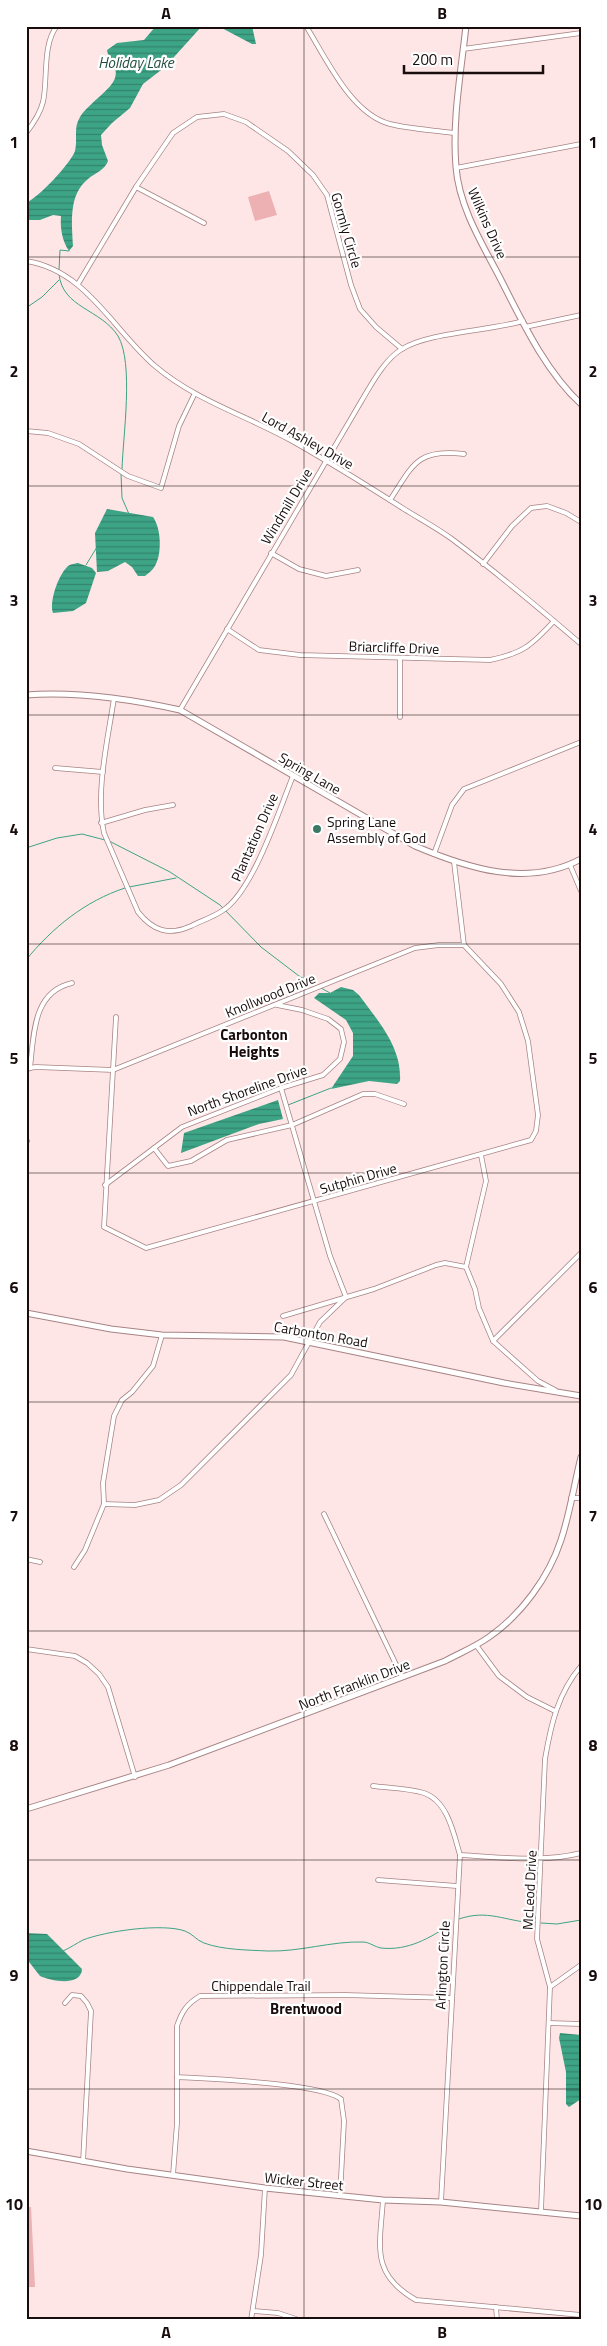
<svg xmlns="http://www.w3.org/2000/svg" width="607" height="2346" font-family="'Titillium Web',sans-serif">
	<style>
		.grass { fill: #eeb1b3 }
		.water { fill: url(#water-rules) }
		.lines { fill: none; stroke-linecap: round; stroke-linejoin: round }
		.stream { stroke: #3da486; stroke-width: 1 }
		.street-casing { stroke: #a78384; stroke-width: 5.5 }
		.secondary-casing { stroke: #a78384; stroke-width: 7 }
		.street { stroke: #fff; stroke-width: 4 }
		.secondary { stroke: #fff; stroke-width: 5 }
		.grid { fill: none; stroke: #190c0d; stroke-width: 1; stroke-opacity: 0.55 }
		.poi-dot { fill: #3b7966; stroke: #fff; stroke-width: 2 }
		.labels { text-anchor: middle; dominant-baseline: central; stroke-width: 4.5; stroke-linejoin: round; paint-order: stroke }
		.street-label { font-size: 14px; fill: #190c0d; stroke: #fff }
		.poi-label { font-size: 14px; fill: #190c0d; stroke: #fff; text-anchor: start }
		.water-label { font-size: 15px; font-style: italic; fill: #204c3e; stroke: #fff }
		.neighbourhood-label { font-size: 15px; font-weight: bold; fill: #190c0d; stroke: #fff }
		.neatline { fill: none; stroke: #190c0d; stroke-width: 2 }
		.grid-label { font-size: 16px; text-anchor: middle; font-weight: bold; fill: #190c0d }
	</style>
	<defs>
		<pattern id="water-rules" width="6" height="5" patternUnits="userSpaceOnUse" patternTransform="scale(1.25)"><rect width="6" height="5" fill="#3da486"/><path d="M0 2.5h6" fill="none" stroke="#32846c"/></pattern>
	</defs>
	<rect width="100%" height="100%" fill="#fee6e6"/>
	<!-- grass -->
	<g class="grass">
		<path d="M269,191L277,215L255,221L248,197Z"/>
		<path d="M26,2207H31L35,2287H26Z"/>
	</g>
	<!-- water -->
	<g class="water">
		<path d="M156,26H202L165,67L143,84L130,108L112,123L101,135L102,145L108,161C105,170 95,173 88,179C68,195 72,223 73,246L69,251C62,241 60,227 61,216L53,215L40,220H26V203C38,198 71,163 75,151C78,139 73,128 80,117C88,104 112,89 115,78C119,67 108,59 107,50L117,43L144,40Z"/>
		<path d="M218,26H252L256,44H252Z"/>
		<path d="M107,509L153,517C161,528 162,552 156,564C154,569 149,573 145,576H138L132,567L125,562L108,571L97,572L95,533Z"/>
		<path d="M78,563L92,568L96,573L86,603L73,611L53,613C49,602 58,576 67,567C70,564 73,564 78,563Z"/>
		<path d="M341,987L353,990L359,995C378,1021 402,1047 400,1081L397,1084L369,1081L331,1089L353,1056V1033L346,1020L314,998L319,993H330Z"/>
		<path d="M278,1100L283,1119L259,1124L181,1153L184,1133Z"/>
		<path d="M26,1933L47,1934L82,1969C81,1987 51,1981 40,1976L26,1958Z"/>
		<path d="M560,2033L581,2035V2099L569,2107L566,2104V2072L559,2038Z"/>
	</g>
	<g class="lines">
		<!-- stream -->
		<g class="stream">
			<path d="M59,270L60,250L69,251"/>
			<path d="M59,274C62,308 101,309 118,336C134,363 123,436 122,469"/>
			<path d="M26,308L42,297L59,280"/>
			<path d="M121,473L122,498L129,514"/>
			<path d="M86,565L97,547"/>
			<path d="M109,841L170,872L220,905L261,947L299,976L317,986"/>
			<path d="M26,848L57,838L82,834L105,840"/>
			<path d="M129,887L176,878"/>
			<path d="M26,960C52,928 85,901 125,888"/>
			<path d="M321,988L330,993"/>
			<path d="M288,1105L331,1088"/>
			<path d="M459,1919C488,1909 504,1921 534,1923"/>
			<path d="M541,1923L557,1924L581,1920"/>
			<path d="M63,1951C70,1948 77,1943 83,1940C106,1931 162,1923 185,1931C193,1934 196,1940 204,1943C223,1950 248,1950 268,1951C300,1952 331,1941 363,1942C369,1942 375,1947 381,1948C408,1951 430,1938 451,1924"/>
			<path d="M581,2011V2028"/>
		</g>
		<!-- street casing -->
		<g class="street-casing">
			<g id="street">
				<path d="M306,26C326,58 351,114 390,124C410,129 433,130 454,133"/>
				<path d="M463,49L581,33"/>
				<path d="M26,133C33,124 40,114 43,102C48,81 42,44 57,26"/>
				<path d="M456,168L581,144"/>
				<path d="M136,187L204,223"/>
				<path d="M26,261C86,270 113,330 155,366C196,401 248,416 294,442C331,463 368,486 404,509C420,519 437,528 452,539C496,572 539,608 581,644"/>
				<path d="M78,284L136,187L173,133L197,117L224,114L246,122L288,151L313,175L327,195L351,285L360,309L376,327L402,349"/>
				<path d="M525,327L581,315"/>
				<path d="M26,431L48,433L79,444L128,476L161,488L179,426L194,395"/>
				<path d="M390,500C413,465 417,448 464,454"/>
				<path d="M271,553L299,569L326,576L358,570"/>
				<path d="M483,564L512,526L531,508L547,506L566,513L581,522"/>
				<path d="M227,629L259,650L300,655L490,660C523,653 531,646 554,621"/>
				<path d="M114,698C108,739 95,792 104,833L138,912C153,931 169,936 191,926C201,921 213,917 222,911C253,892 279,810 293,776"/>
				<path d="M180,710L362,400C372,383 385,359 402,349C429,332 490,331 523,321"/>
				<path d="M400,717V659"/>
				<path d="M55,768L103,772"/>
				<path d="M101,823L145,810L173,805"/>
				<path d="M434,854L452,805L464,789L581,742"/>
				<path d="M570,865L581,891"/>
				<path d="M116,1017L104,1227L146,1248L531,1140L536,1131L538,1115L528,1041L519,1012L501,984L464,945L454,862"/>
				<path d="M30,1068C34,1036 32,992 72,983"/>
				<path d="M26,1070L30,1068L36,1067L113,1070L415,948L439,945H464"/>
				<path d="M26,1140L27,1141"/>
				<path d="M154,1148L168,1166L191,1161L227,1140L292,1125L363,1094H375L404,1104"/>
				<path d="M481,1155L486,1181L466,1267L475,1289L479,1308L493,1341L538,1381L555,1390"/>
				<path d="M105,1185L182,1127L281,1088L323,1075L340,1059L344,1042L341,1029L328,1019L302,1010L277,1005"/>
				<path d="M283,1316L374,1289L436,1265L445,1263L466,1267"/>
				<path d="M493,1341L581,1253"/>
				<path d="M571,1498H581"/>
				<path d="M104,1504L135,1505L159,1500L181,1485L291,1375L320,1322L346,1297L330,1256L281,1088"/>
				<path d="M324,1514L402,1677"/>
				<path d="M26,1559L40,1562"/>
				<path d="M74,1567L85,1550L104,1504L103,1483L114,1416L122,1400L132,1392L153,1366L162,1335"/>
				<path d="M476,1645L499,1676L527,1697L555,1711"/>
				<path d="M26,1649L75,1656L87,1663L99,1674L108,1687L135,1777"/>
				<path d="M373,1786C389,1788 408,1788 424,1793C448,1801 454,1835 460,1855L441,2202"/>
				<path d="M460,1855C499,1857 542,1863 581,1853"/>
				<path d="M378,1880L457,1886"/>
				<path d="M550,1987L581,1965"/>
				<path d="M65,2003L72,1995L81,1996L87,2003L91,2011L83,2162"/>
				<path d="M549,2023L581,2024"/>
				<path d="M177,2077C209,2079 320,2083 341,2099L344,2121L340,2196"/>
				<path d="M173,2175L177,2123V2026C182,2011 187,2004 200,1996L345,1995L451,1998"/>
				<path d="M383,2200C380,2246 370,2274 416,2300L581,2315"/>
				<path d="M541,2211L550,1987L537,1939L545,1759C551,1724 558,1693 581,1666"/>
				<path d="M496,2307L497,2320"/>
				<path d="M253,2311L278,2313L299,2320"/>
				<path d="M251,2320L261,2255L265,2188"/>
			</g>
		</g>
		<!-- secondary casing -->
		<g class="secondary-casing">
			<g id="secondary">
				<path d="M466,26C461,72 452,120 456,167C459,206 481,242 499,276C521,319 545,371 581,404"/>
				<path d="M26,695C78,691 130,699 180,710L415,846C467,868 527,888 581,859"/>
				<path d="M26,1313L111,1329L162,1335L284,1337L504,1383L581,1396"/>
				<path d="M26,1809L169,1765L445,1661C460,1653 475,1647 489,1637C521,1615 549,1577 561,1540C570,1513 574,1485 581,1457"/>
				<path d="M26,2151L127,2169L265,2188L383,2200L441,2202L581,2216"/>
			</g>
		</g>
		<!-- street -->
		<use href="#street" class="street"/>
		<!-- secondary -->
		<use href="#secondary" class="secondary"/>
	</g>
	<!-- grid -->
	<path class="grid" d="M304,26V2320M26,257H581M26,486H581M26,715H581M26,944H581M26,1173H581M26,1402H581M26,1631H581M26,1860H581M26,2089H581"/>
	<!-- markers -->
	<circle class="poi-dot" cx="317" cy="829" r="5"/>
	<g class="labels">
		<!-- street labels -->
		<g class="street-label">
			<text transform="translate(488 223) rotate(66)">Wilkins Drive</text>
			<text transform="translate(347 230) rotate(74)">Gormly Circle</text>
			<text transform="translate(308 440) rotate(29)">Lord Ashley Drive</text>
			<text transform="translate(286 506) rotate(-59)">Windmill Drive</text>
			<text transform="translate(394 647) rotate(2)">Briarcliffe Drive</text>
			<text transform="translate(310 773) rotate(30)">Spring Lane</text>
			<text transform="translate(254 837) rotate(-66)">Plantation Drive</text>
			<text transform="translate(270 995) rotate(-22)">Knollwood Drive</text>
			<text transform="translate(247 1090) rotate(-20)">North Shoreline Drive</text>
			<text transform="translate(358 1178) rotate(-16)">Sutphin Drive</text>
			<text transform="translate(321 1334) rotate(10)">Carbonton Road</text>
			<text transform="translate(354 1684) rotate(-21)">North Franklin Drive</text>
			<text transform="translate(529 1890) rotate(-87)">McLeod Drive</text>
			<text transform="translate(442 1965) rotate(-87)">Arlington Circle</text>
			<text x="261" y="1985">Chippendale Trail</text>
			<text transform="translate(304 2181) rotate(6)">Wicker Street</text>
		</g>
		<!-- poi labels -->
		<g class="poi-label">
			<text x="327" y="821">Spring Lane<tspan x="327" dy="16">Assembly of God</tspan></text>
		</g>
		<!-- water labels -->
		<g class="water-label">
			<text x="136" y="62">Holiday Lake</text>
		</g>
		<!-- neighbourhood labels -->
		<g class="neighbourhood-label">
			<text x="254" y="1034">Carbonton<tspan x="254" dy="17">Heights</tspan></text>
			<text x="306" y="2008">Brentwood</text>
		</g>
	</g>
	<!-- border -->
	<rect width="607" height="2346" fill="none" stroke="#ffffff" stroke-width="55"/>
	<!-- scale -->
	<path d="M404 65v8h139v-8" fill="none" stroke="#190c0d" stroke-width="2.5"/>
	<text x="412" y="65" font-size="15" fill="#190c0d" stroke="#ffffff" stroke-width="4" paint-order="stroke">200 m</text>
	<rect x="28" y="28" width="552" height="2290" class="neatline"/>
	<g class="grid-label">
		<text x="166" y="19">A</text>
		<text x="442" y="19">B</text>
		<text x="14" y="148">1</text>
		<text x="593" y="148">1</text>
		<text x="14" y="377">2</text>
		<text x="593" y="377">2</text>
		<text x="14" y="606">3</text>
		<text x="593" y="606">3</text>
		<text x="14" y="835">4</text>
		<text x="593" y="835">4</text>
		<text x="14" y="1064">5</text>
		<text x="593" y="1064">5</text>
		<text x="14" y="1293">6</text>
		<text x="593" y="1293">6</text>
		<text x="14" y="1522">7</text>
		<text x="593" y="1522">7</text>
		<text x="14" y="1751">8</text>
		<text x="593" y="1751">8</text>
		<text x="14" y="1981">9</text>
		<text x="593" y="1981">9</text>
		<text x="14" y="2210">10</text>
		<text x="593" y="2210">10</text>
		<text x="166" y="2338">A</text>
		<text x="442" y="2338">B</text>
	</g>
</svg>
